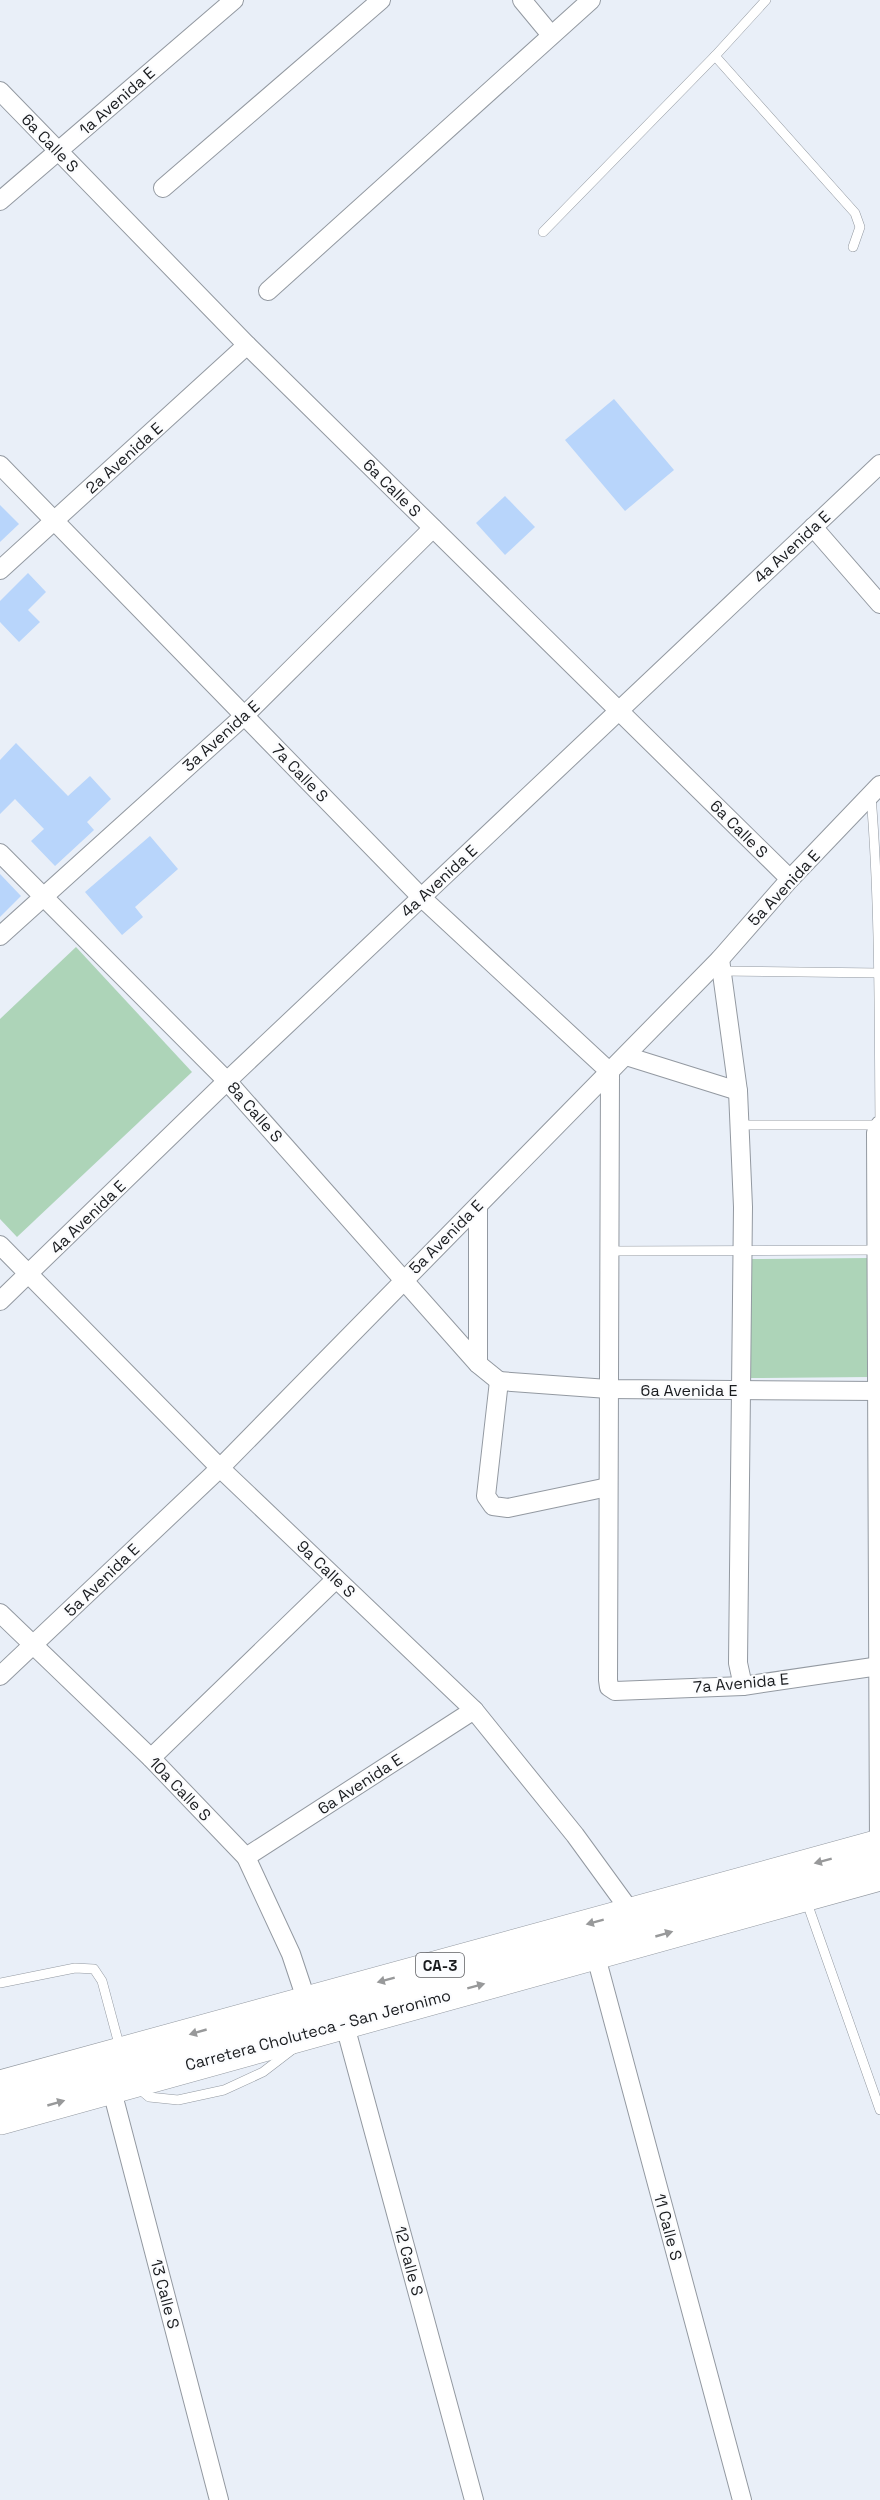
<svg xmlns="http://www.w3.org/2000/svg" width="880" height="2500" font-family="'Space Grotesk',sans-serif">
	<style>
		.green { fill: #add4b8 }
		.building { fill: #b8d5fb }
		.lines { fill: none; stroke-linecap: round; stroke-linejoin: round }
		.lane-casing { stroke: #9399a1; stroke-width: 10 }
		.street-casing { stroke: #9399a1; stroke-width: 20 }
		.highway-casing { stroke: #9399a1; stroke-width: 34 }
		.lane { stroke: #fff; stroke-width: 9 }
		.street { stroke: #fff; stroke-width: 18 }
		.highway { stroke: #fff; stroke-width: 33 }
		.oneway { fill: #98999a }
		.labels { text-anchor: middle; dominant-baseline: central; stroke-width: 4.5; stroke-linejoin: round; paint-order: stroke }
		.shield { fill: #fbfcfe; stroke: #5e5f62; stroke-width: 1.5 }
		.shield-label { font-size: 15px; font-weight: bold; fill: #1a1c1f }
		.street-label { font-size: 16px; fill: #1a1c1f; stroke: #fbfcfe }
	</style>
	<rect width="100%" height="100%" fill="#e9eff8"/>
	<!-- green -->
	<g class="green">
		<path d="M76,947L192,1072L17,1237L0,1219V1019Z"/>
		<path d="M869,1258L870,1377L749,1378L750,1259Z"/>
	</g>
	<!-- building -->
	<g class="building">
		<path d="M614,399L674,470L625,511L565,440Z"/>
		<path d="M505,496L535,527L505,555L476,523Z"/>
		<path d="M0,505L19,524L0,542Z"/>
		<path d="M28,573L46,592L28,610L40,622L19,642L0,622V601Z"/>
		<path d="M16,743L68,796L90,776L111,799L87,822L94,830L55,866L31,841L44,829L15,799L0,814V760Z"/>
		<path d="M150,836L178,869L135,907L143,917L122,935L85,892Z"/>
		<path d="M0,874L21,896L0,917Z"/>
	</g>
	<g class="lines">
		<!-- lane casing -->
		<g class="lane-casing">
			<g id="lane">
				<path d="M766,0L715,56L855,213L860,227L853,247"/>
				<path d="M543,232L715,56"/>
				<path d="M721,971L880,973"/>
				<path d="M739,1125H880C879,1016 880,905 871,796"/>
				<path d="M610,1251L878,1250"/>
				<path d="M806,1900L880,2110"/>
				<path d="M0,1983L75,1968L94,1969L102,1981L120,2048"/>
				<path d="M137,2087L149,2097L178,2100L224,2090L263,2072L293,2049"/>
			</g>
		</g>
		<!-- street casing -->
		<g class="street-casing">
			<g id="street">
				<path d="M522,0L551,35"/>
				<path d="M0,91L247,345L790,879"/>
				<path d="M163,188L381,0"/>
				<path d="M0,201L234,0"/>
				<path d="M268,291L591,0"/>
				<path d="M0,465L421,897L610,1072L608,1680L609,1687L615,1691L743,1686L880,1666"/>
				<path d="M813,527L880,604"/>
				<path d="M0,570L247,345"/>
				<path d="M0,853L227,1081L478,1364L499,1381"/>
				<path d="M0,936L244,716L433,528"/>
				<path d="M720,959L738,1091L743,1207L738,1663L743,1686"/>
				<path d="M626,1056L738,1091"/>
				<path d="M478,1206V1364"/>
				<path d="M0,1245L220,1468L474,1710L575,1835L631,1912"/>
				<path d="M0,1301L227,1081L880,464"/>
				<path d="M499,1381L608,1389L880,1391"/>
				<path d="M499,1381L486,1496L493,1506L508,1508L608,1487"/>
				<path d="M0,1613L151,1758L246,1857L291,1954L307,2002"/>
				<path d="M0,1676L220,1468L720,959L790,879L880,785"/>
				<path d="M151,1758L336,1579"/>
				<path d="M879,1846L876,1133L880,1125"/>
				<path d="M246,1857L474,1710"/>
				<path d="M595,1953L742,2500"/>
				<path d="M344,2022L474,2500"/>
				<path d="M113,2081L111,2087L219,2500"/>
			</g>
		</g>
		<!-- highway casing -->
		<g class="highway-casing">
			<g id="highway">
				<path d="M0,2087L880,1846"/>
				<path d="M0,2118L880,1874"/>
			</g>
		</g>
		<!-- lane -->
		<use href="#lane" class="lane"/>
		<!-- street -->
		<use href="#street" class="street"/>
		<!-- highway -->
		<use href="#highway" class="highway"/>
	</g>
	<!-- one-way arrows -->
	<defs><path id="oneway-solid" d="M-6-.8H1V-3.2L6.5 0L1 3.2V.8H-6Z" transform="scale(1.5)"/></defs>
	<g class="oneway">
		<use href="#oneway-solid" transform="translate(823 1861) rotate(165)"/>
		<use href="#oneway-solid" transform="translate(595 1922) rotate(165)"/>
		<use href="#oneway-solid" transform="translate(664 1934) rotate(-16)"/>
		<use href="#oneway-solid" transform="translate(386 1980) rotate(165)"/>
		<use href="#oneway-solid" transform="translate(476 1986) rotate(-15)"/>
		<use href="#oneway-solid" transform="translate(198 2032) rotate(164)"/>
		<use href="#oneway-solid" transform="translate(56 2103) rotate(-16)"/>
	</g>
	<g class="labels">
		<!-- shield labels -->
		<rect class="shield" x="416" y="1953" width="48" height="24" rx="4.5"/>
		<g class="shield-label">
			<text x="440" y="1965">CA-3</text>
		</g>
		<!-- street labels -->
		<g class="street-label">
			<text transform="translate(117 101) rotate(-41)">1a Avenida E</text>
			<text transform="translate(50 143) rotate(46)">6a Calle S</text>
			<text transform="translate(124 458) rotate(-42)">2a Avenida E</text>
			<text transform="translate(392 488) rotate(45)">6a Calle S</text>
			<text transform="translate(792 547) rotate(-43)">4a Avenida E</text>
			<text transform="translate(221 736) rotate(-42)">3a Avenida E</text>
			<text transform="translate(300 773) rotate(46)">7a Calle S</text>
			<text transform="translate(739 829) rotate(45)">6a Calle S</text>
			<text transform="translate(439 881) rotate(-43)">4a Avenida E</text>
			<text transform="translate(784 888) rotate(-47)">5a Avenida E</text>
			<text transform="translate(255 1112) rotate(49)">8a Calle S</text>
			<text transform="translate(88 1217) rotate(-44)">4a Avenida E</text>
			<text transform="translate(446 1237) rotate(-45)">5a Avenida E</text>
			<text x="689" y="1390">6a Avenida E</text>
			<text transform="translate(326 1569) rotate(44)">9a Calle S</text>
			<text transform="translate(102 1580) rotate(-44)">5a Avenida E</text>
			<text transform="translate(741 1683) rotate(-5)">7a Avenida E</text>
			<text transform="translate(360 1784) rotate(-33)">6a Avenida E</text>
			<text transform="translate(180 1789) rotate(46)">10a Calle S</text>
			<text transform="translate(318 2030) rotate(-15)">Carretera Choluteca - San Jeronimo</text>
			<text transform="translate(668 2227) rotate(75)">11 Calle S</text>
			<text transform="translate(409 2261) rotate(75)">12 Calle S</text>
			<text transform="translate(165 2294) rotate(75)">13 Calle S</text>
		</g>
	</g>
</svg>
